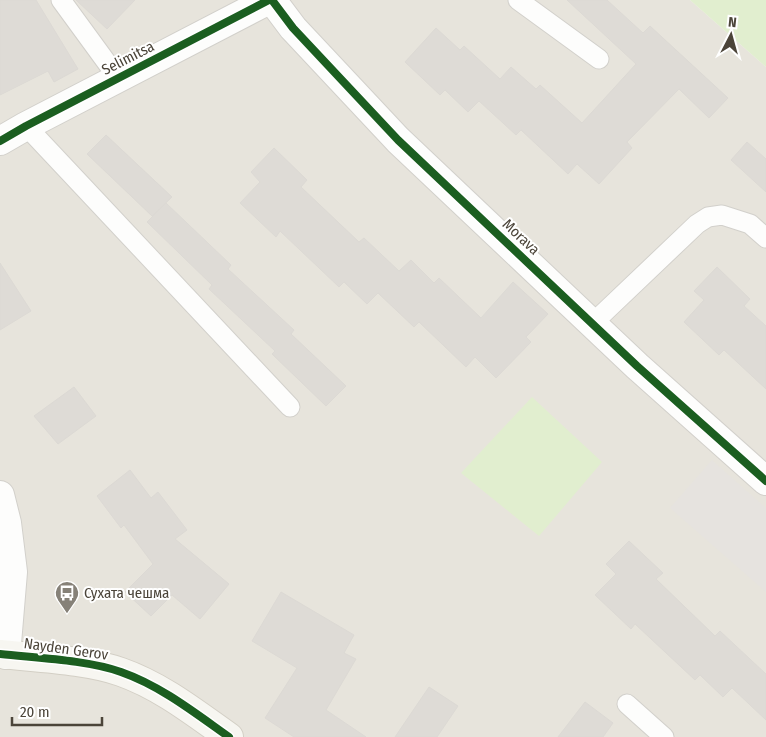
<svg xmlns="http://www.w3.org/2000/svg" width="766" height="737" font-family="'Fira Sans Condensed',sans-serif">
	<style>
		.residential { fill: #e7e4dc }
		.green { fill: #e1eecf }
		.parking { fill: #e6e3df }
		.building { fill: #dedbd6; stroke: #dcd9d4 }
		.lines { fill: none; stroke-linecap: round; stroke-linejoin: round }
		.lane-casing { stroke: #d2d0cb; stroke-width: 21 }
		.street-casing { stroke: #d2d0cb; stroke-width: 30 }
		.secondary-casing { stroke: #d3cfc5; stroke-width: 30 }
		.lane { stroke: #fdfdfc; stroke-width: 19 }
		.street { stroke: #fdfdfc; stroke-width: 28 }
		.secondary { stroke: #f7f6f1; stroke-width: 28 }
		.cycleway-casing { stroke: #fff; stroke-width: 11 }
		.cycleway { stroke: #1b5e20; stroke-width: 8 }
		.labels { text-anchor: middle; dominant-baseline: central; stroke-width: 4; stroke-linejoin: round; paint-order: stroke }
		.street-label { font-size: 15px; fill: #4b4439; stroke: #fff }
		.poi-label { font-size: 15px; fill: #4b4439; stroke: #fff; text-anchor: start }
	</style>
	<rect width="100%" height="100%" fill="#f4f2ee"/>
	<!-- residential -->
	<path class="residential" d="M0,0H690L766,67V737H0Z"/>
	<!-- green -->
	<g class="green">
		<path d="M690,0H766V67Z"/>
		<path d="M532,397L602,462L539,536L461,473Z"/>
	</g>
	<!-- parking -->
	<path class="parking" d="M712,460L766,508V592L670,508Z"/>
	<!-- building -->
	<g class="building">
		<path d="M0,0H36L78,69L54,82L48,71L0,95Z"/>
		<path d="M76,0H135L107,29Z"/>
		<path d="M567,0H607L643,33L650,26L728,98L709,118L679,89L627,142L632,148L599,184L577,164L568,174L521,130L516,135L479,101L468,112L445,90L440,95L405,62L436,28L460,50L464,46L500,79L511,67L536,89L540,85L582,123L636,64Z"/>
		<path d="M106,135L172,197L152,216L87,154Z"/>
		<path d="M747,142L766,159V192L731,160Z"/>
		<path d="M274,148L307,180L301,187L359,242L364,238L399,271L411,260L434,283L439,278L481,318L513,282L548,314L526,337L531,342L496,378L475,357L466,367L419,322L414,327L378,293L367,304L344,282L339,287L280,231L276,237L240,203L260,182L251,172Z"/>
		<path d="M166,203L231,265L228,269L294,330L291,334L346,386L326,406L272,354L275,351L209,289L212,285L147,222Z"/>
		<path d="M0,263L31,311L0,330Z"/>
		<path d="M717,267L750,299L744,306L766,326V389L724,350L719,355L684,322L704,300L694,291Z"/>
		<path d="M74,387L96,416L58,444L34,416Z"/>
		<path d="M130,470L151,498L158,492L187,530L175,539L229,584L200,619L172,595L151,616L125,592L153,564L124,525L121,528L97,496Z"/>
		<path d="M629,541L663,573L656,579L715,636L720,631L766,674V720L732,688L723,697L700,675L695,680L635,624L631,629L595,595L616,574L606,564Z"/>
		<path d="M281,592L354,635L344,653L356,659L326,710L366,737H294L265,718L297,668L252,641Z"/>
		<path d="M429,687L458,706L437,737H395Z"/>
		<path d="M585,702L613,723L603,737H558Z"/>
	</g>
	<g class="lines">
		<!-- lane casing -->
		<g class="lane-casing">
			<g id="lane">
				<path d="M61,0L118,78"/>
				<path d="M518,0L599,59"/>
				<path d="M26,126L290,407"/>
				<path d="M593,323L697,224L708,217L722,215L750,224L766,238"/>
				<path d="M627,704L664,737"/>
			</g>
		</g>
		<!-- street casing -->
		<g class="street-casing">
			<g id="street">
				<path d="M272,0L293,28L398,140L637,366L766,481"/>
				<path d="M0,141L26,126L269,0"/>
				<path d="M0,495L7,523L13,572L6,655"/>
			</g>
		</g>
		<!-- secondary casing -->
		<g class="secondary-casing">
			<path id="secondary" d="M0,654C36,658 88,660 121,672C161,686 195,713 229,737"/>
		</g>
		<!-- lane -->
		<use href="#lane" class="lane"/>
		<!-- street -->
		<use href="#street" class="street"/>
		<!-- secondary -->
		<use href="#secondary" class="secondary"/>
		<!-- cycleway casing -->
		<g class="cycleway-casing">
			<g id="cycleway">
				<path d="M272,0L293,28L398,140L637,366L766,481"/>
				<path d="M0,141L26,126L269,0"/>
				<path d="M0,654C36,658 88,660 121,672C161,686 195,713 229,737"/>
			</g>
		</g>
		<!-- cycleway -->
		<use href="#cycleway" class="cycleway"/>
	</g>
	<!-- icons -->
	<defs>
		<g id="bus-pin" transform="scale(1.25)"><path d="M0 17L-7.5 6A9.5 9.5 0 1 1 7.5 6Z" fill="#868178" stroke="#fff"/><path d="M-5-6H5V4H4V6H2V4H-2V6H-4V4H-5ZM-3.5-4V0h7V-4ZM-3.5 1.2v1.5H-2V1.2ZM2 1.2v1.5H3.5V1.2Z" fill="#fff"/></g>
	</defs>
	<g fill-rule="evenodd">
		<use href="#bus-pin" x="67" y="593"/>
	</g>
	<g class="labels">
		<!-- street labels -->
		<g class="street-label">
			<text transform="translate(128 58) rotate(-27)">Selimitsa</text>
			<text transform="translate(521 237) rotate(43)">Morava</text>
			<text transform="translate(66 649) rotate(8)">Nayden Gerov</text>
		</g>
		<!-- poi labels -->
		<g class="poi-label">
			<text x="84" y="593">Сухата чешма</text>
		</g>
	</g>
	<!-- north arrow -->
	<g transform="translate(731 35) rotate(6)" stroke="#ffffff" stroke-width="4" paint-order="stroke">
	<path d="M0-4L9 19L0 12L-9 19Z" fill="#4b4439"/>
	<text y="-8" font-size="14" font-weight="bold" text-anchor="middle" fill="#4b4439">N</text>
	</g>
	<!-- scale -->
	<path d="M12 717v8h90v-8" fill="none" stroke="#4b4439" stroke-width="2.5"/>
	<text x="20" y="717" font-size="15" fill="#4b4439" stroke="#ffffff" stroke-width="4" paint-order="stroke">20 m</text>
</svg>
